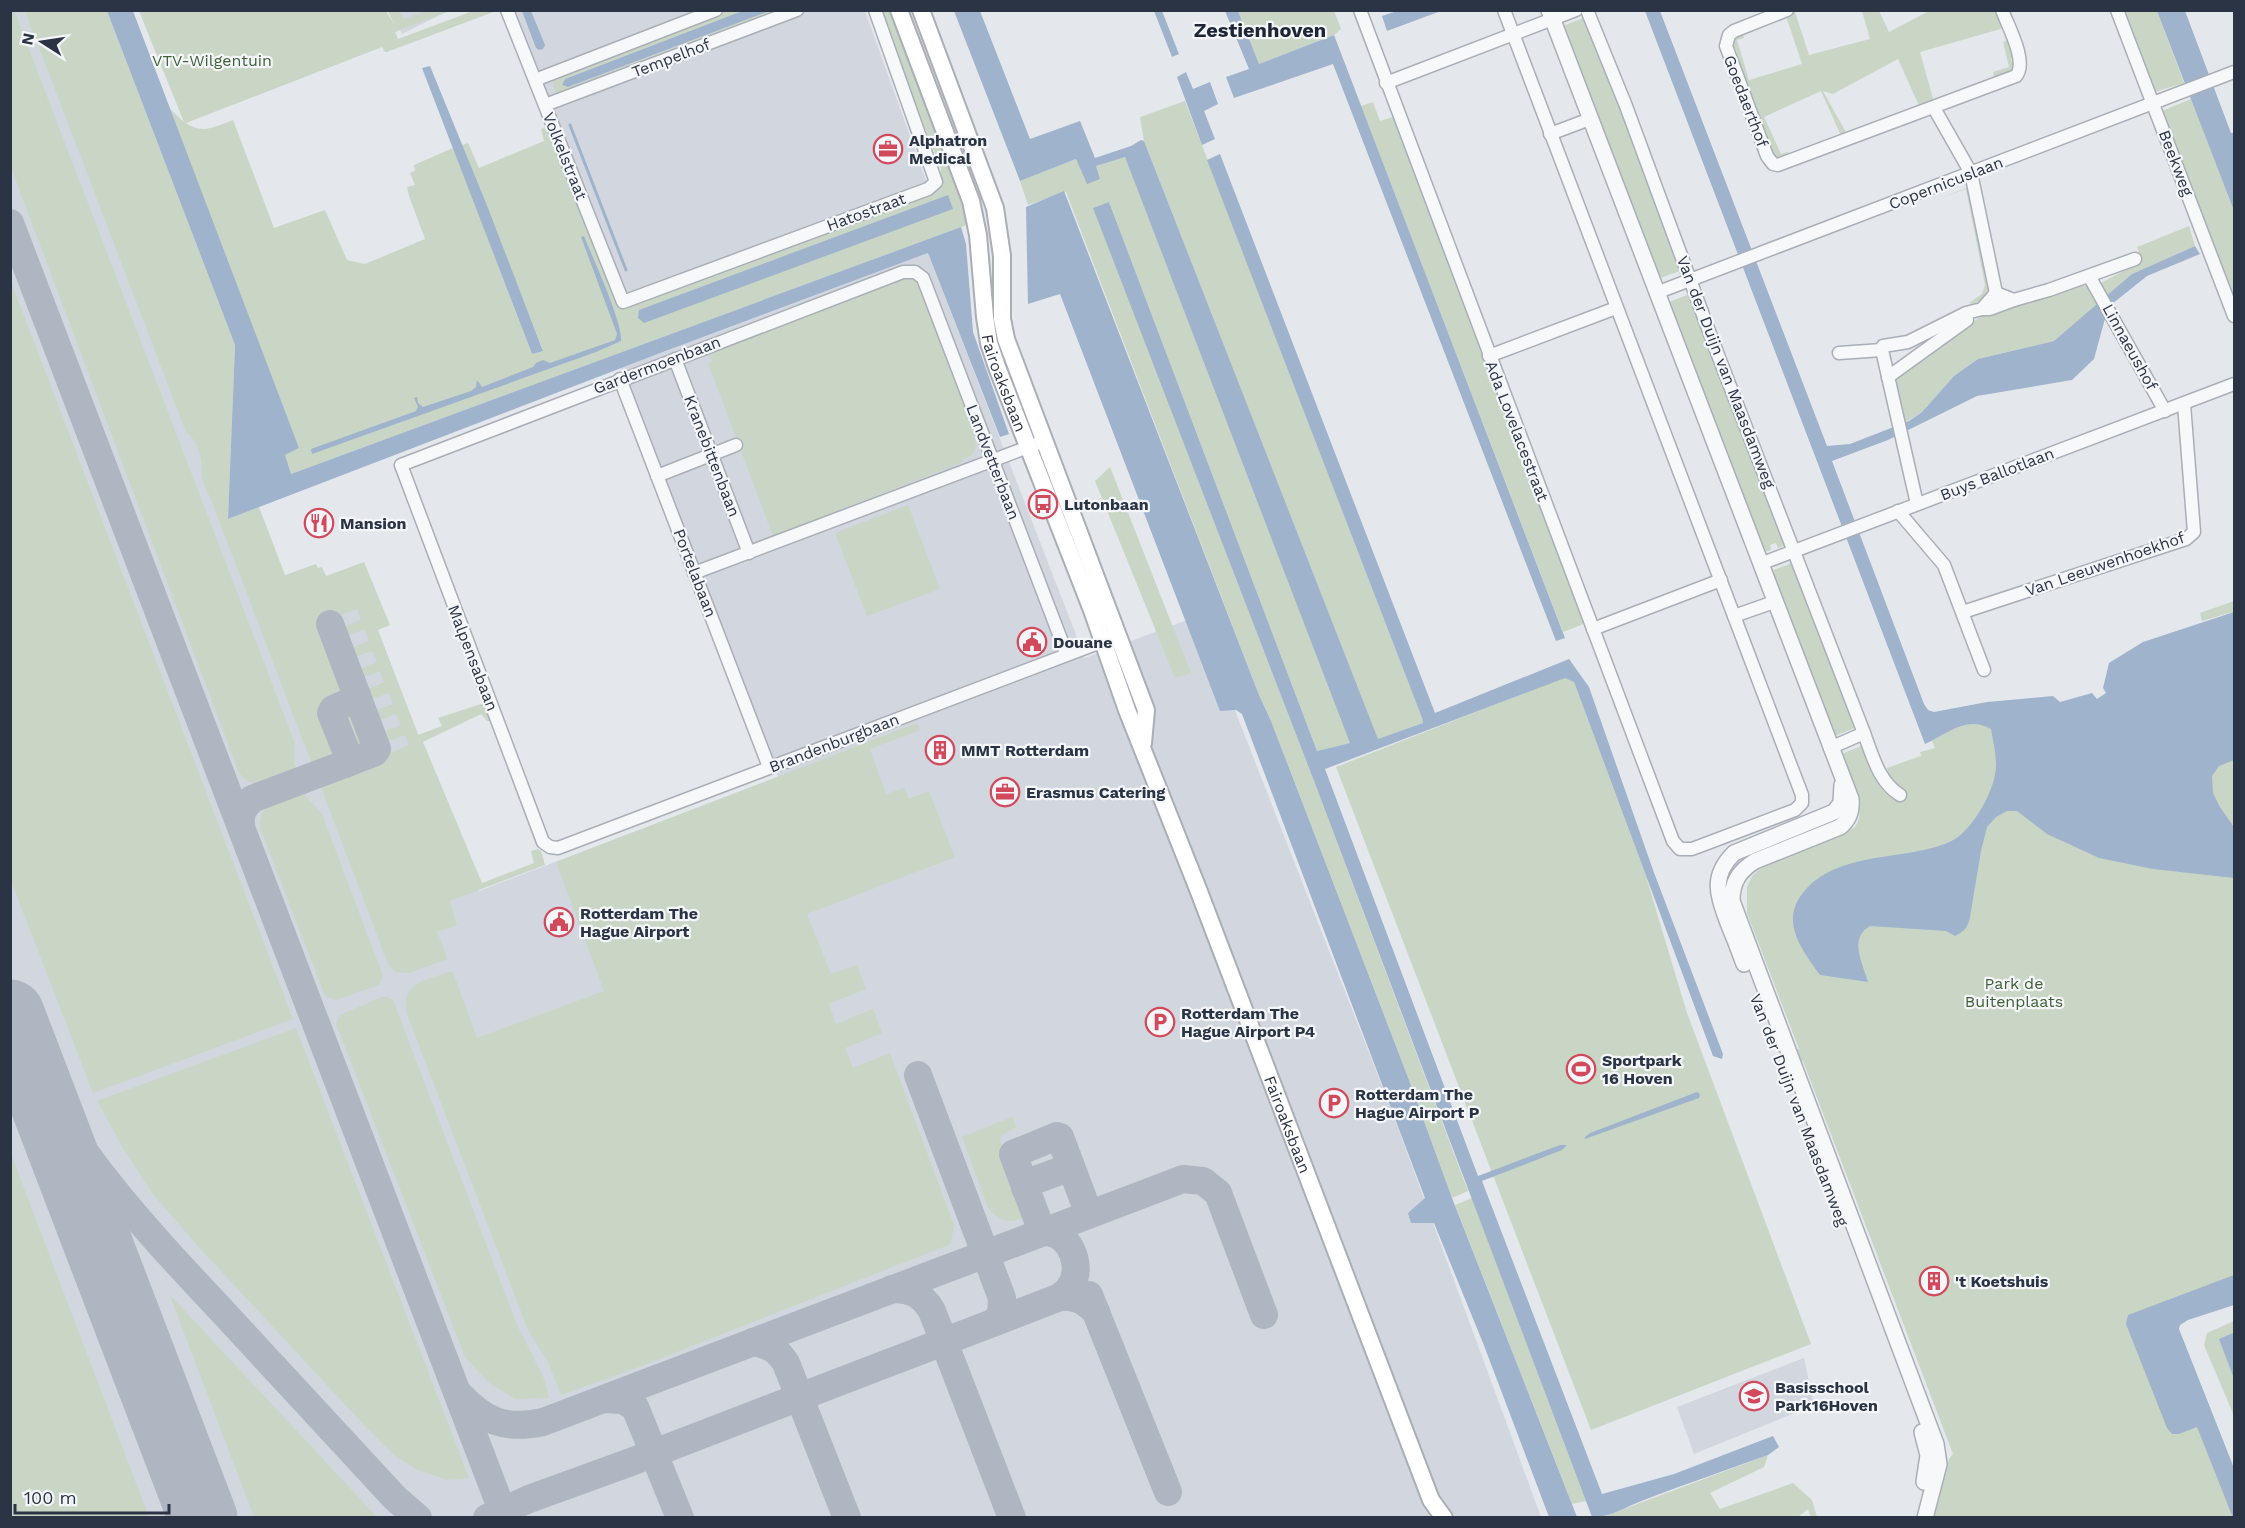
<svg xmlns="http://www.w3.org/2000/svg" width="2245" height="1528" font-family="'Work Sans',sans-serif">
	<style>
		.built { fill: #d2d6de }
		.green { fill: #c9d6c5 }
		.water { fill: #9fb4cc }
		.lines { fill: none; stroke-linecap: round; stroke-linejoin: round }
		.stream { stroke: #9fb4cc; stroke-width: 3 }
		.taxiway { stroke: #b0b6c1; stroke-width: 28 }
		.runway { stroke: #b0b6c1; stroke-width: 69 }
		.minor-casing { stroke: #a9aeb7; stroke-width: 15 }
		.tertiary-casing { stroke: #a9aeb7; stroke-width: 18 }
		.secondary-casing { stroke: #a9aeb7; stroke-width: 20 }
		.minor { stroke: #f7f8fa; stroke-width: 12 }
		.tertiary { stroke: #f7f8fa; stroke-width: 15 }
		.secondary { stroke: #fff; stroke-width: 16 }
		.labels { text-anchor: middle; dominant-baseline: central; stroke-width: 4.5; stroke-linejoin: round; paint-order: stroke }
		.street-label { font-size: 16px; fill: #2b3445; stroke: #f4f6f9 }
		.park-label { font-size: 16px; fill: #3f6138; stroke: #f4f6f9 }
		.poi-label { font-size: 16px; font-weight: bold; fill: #2b3445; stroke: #f4f6f9; text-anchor: start }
		.quarter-label { font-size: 20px; font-weight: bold; fill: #1d2536; stroke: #f4f6f9 }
	</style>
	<rect width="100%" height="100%" fill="#e4e7ec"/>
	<!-- built -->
	<g class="built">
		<path d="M10,11H98L221,508L257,605L354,569L479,891L778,777L708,589L621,368L928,253L1085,658L1198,616L1391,1109L1541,1517H11Z"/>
		<path d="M392,11H448L402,34Z"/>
		<path d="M503,11H865L933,200L621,317Z"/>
		<path d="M1804,1358L1814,1405L1694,1454L1677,1407Z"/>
	</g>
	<!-- green -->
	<g class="green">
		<path d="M14,10L294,741L295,774C273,782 256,793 239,773L11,168L10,11Z"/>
		<path d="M1931,10L1997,11L2004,28L1920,52L1934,102L1920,108L1898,59L1833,94L1823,91L1848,136L1842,138L1821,91L1764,117L1781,154L1788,152L1791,158L1780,162L1773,159L1734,54L1737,52L1735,49L1732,51L1730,38L1742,31L1744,38L1737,40L1749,80L1802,64L1786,16L1795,12L1809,55L1870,39L1862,11H1879L1889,32Z"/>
		<path d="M25,11H107L235,345L228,519L259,507L285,575L316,564L318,568L322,567L326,576L364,562L390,625L378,630L418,735L442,726L438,718L484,703L491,721H487L481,714L423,742L482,883L534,863L531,851L538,849L541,851L545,865L450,901L457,925L437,932L448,959L409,973L395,972L388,964L319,782L385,757V755L409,745L405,735L382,743L378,734L401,725L396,714L374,722L370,713L393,704L389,693L366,701L362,692L384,682L380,671L357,680L354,671L377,662L372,651L349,659L346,650L369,641L365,629L342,638L338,629L361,620L357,609L333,618L331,612L321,616L350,692L348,696L329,703L325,715L340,751L339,757L313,767L212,502C209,494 202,483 202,474C202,458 199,442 186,432Z"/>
		<path d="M139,11H386L394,24L388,11H399L403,19L427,11H450L395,32L398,39L473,11H496L387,52H385L382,47L186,123C202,135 217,126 233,120L274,228L325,210L347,260L365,264L425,239L409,196L407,187L415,185L410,173L415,171L414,165L453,148L532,354L543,350L462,145L468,143L479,168L544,141L541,129L548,126L619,308L931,193L940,184L941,169L880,11H894L972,223L291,474L284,455L299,448L173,122L170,109L184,122Z"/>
		<path d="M726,11H745L565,79L562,85L569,87L769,11H787L558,95L555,92L553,80L558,74Z"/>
		<path d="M1238,11H1334L1341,29L1334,35L1259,64Z"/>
		<path d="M2123,11H2157L2184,83L2154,92Z"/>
		<path d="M1586,17L1683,270L1657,279L1560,27Z"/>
		<path d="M2008,40L2014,57L2011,59L2012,62L2016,61L2015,72L1995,80L1993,72L2009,67L2003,42Z"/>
		<path d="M2191,99L2234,211V303L2162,111Z"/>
		<path d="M1185,101L1422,718L1423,723L1378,740L1144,141L1140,117Z"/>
		<path d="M1373,102L1380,121L1393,117L1586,623L1563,632L1361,106Z"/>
		<path d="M1125,156L1351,743L1317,751L1109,202L1094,208L1314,781L1468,1191L1452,1198L1409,1080L1271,721L1259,695L1066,192L1028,205L1020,181L1076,159L1088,183L1096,166Z"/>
		<path d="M1969,187L1989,291L1985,299L1973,304L1969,303L1982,294L1985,285L1966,189L1941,198Z"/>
		<path d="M2189,226L2195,246L2132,274L2107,297L2101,283L2142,261L2137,247Z"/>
		<path d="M904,277L913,279L919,285L976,436L974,437C979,450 974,455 962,460L963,462L773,536L708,363L712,361L708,352Z"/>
		<path d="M10,279L293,1019L93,1093L11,881Z"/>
		<path d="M2081,285L2090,286L2101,302L2054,341L1978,359L1954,376L1922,412L1903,424L1895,382L1899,374L1980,317Z"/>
		<path d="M1692,293L1788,544L1778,548L1776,543L1770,545L1771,550L1762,553L1667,303Z"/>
		<path d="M1110,467L1191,673L1175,678L1095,481Z"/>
		<path d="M908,505L940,589L867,616L835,533Z"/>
		<path d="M1794,562L1857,727L1832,737L1769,572Z"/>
		<path d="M2234,601V1294L2165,1323L2234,1517H1934L1949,1459L1953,1454L1803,1061H1801L1797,1050L1799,1049L1747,913V887L1752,876L1761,868L1795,849L1854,828C1859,822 1860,817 1859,809L1839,755L1864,745L1876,776L1888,771L1887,768L1921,756L1920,752L1935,748L1932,741L1959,725L2101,702L2233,612L2202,621L2200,613Z"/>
		<path d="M1565,677L1574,682L1645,873L1687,1013L1811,1344L1591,1430L1336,767Z"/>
		<path d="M353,708L368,742L366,746L356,750L351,747L339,716L340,712Z"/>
		<path d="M917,723L920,730L870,749L886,794L904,788L909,799L929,791L955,857L807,914L831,974L857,965L866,989L829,1004L836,1024L873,1009L882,1033L845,1048L853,1068L890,1053L954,1225L951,1244L639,1367L561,1395L548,1362L528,1330L407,1014C400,982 425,981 449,972H453L477,1038L604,991L556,862Z"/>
		<path d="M300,790L322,814L383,976L379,985L336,1000L325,996L260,828C259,801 279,799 300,790Z"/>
		<path d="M382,997H387L393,1000L517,1325L544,1379L549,1398L516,1399L490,1384L465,1357L336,1024L340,1015Z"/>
		<path d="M296,1028L469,1478L447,1480L416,1469L395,1456L364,1425L196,1244L152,1193L123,1148L97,1101Z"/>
		<path d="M1012,1117L1016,1127L1002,1135L1000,1141L1028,1216C1010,1224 1002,1223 988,1208L962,1137Z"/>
		<path d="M11,1154L149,1517H11Z"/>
		<path d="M1472,1198L1586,1501L1572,1504L1455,1205Z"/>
		<path d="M170,1296H171L377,1517H254Z"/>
		<path d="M2234,1321V1333L2220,1340L2234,1379V1416L2204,1345L2207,1333Z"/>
		<path d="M1768,1455L1764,1467L1710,1493L1720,1509L1793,1483L1812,1500L1817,1517H1811L1808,1509L1798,1517L1600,1518Z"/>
	</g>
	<!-- water -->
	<g class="water">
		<path d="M745,10L769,11L568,87L562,85L565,79Z"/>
		<path d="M107,11H133L299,448L285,455L291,474L961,227L966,244L973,332L1009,434L1000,437L928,253L663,352L228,519L235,345Z"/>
		<path d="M522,11H531L545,45L543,49L539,50L536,48Z"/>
		<path d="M954,11H980L1030,139L1080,121L1095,158L1131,146L1141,140L1144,141L1378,739L1423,723L1422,718L1207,160L1220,154L1435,713L1569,659L1589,687L1653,870L1723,1054L1722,1059L1713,1056L1574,682L1565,678L1325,769L1478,1176L1560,1145H1567L1562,1150L1482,1181L1602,1494L1674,1474L1773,1436L1779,1447L1768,1455C1727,1470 1685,1484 1644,1500C1627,1506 1610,1518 1592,1517L1314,781L1093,208L1109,202L1317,751L1350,743L1125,157L1096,166L1100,179L1087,184L1076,159L1020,181Z"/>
		<path d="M1154,11H1162L1179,54L1172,57Z"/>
		<path d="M1225,11H1238L1259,64L1334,35L1565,638L1556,641L1333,64L1234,98L1226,77L1249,69Z"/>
		<path d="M1397,11V10L1441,11L1387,31L1382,16Z"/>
		<path d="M1645,11H1660L1827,446L1850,444L1909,421L1922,412L1954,376L1978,359L2054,341L2132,274L2195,246L2200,254L2147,276L2112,304L2106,315L2094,359L2072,380L1977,396L1888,440L1832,461L1924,704L1928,710L1934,712L1987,702L2053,696L2060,702L2092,693L2097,699L2106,693L2103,688L2109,663L2143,642L2234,612V760L2219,766L2212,776L2213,793L2220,807L2234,827V878L2153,869L2099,858L2047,834L2017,811H2007L1996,817L1987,827L1981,851L1970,917C1968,927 1965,931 1955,936L1946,931L1870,926C1848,938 1863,964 1868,982L1820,975C1803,951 1780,923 1802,894C1830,857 1883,859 1924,850C1936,847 1948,844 1958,837C1976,823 1996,788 1996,765C1996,753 1993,741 1991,729C1966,715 1948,734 1925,744Z"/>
		<path d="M2157,11H2185L2231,133H2234V211Z"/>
		<path d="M430,66L486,203L543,351L532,354L422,68Z"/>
		<path d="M1186,72L1193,89L1210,82L1218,104L1204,111L1215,139L1202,145L1177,77Z"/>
		<path d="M1064,191L1259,695L1271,721L1409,1080L1452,1198L1577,1517H1549L1483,1343L1434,1223H1411L1408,1213L1425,1198L1242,714L1236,710L1220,711L1060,294L1028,304L1026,207Z"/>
		<path d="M948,195L953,209L644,323L638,318L639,310Z"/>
		<path d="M584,236C592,256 623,323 621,341L596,352L312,454L311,449L416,411L418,407L414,398L417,397L418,403L423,407L471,391L476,387L477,380L482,387L533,367L536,363L543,360L550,363L615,340L617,334L581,237Z"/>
		<path d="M1697,1092L1700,1094L1699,1098L1585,1139V1137L1590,1133Z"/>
		<path d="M2234,1275V1305L2188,1320L2180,1325L2179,1329L2234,1468V1517L2233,1518L2197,1427L2179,1434H2172L2167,1428L2126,1324L2128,1315Z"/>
		<path d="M2233,1333L2234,1337V1379L2219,1339Z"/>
	</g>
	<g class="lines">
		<!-- stream -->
		<path class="stream" d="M570,125L626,270"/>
		<!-- taxiway -->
		<g class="taxiway">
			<path d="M10,223L505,1518"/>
			<path d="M345,764L349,758L331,713L333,709L354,700L357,695"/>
			<path d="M241,826C240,813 243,808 252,799L374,753L377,749L330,624"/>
			<path d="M24,1049C70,1150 148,1232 223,1312C280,1374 338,1436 395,1498L418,1518"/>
			<path d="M918,1075L1002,1298L1001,1314L995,1322"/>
			<path d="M1025,1188L1027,1183L1071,1167"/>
			<path d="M892,1289C911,1289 922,1294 932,1311L1012,1518"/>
			<path d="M1089,1295L1168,1492"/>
			<path d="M1060,1297C1063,1294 1068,1291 1070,1287C1081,1272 1075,1246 1059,1236C1054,1233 1047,1232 1041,1229L1013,1154L1057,1136L1060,1137L1087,1209L1092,1213"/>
			<path d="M753,1342C769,1345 777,1349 786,1363L847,1518"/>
			<path d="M459,1394C485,1422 506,1430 543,1422L1183,1179L1203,1181L1218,1193L1264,1315"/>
			<path d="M604,1399L622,1400L635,1407L680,1518"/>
			<path d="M487,1518L529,1499L631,1462L1060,1297C1076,1296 1084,1300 1096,1312"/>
		</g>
		<!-- runway -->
		<path class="runway" d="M10,1014L203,1518"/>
		<!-- minor casing -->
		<g class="minor-casing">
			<g id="minor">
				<path d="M507,10L623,302L928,189L936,182L875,10"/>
				<path d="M1360,10L1673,841L1680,849H1692L1795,810L1802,803V795L1504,10"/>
				<path d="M1587,10L1626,106L1713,342L1864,733"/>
				<path d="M1787,10L1734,31L1729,35L1726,46L1767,156L1773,164L1778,165L2016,76C2028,62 2008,26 2002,10"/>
				<path d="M2117,10L2234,316"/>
				<path d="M535,80L716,10"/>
				<path d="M1386,83L1576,10"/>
				<path d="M545,105L797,10"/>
				<path d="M1934,108L1971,173L1996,293"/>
				<path d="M1550,134L1590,119"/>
				<path d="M2089,276L2165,411"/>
				<path d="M1656,293L2234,72"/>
				<path d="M1982,309H1990L2014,300"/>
				<path d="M1839,353L1882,350"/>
				<path d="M1489,356L1616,308"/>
				<path d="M675,359L749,553"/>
				<path d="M1888,377L1967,320"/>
				<path d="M620,379L769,767"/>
				<path d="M657,476L736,445"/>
				<path d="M1917,504L1882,350L1883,346L1908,342L1966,313L1982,309L1996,293L2014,300L2049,290L2135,259"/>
				<path d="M1898,511L1944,565L1984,670"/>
				<path d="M1760,564L2234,384"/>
				<path d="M694,573L1036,444"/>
				<path d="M1963,612L2186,539L2194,532L2184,404"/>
				<path d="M1734,616L1774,602"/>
				<path d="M1593,629L1721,580"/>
				<path d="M1067,655L923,278L915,272H903L401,465L543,842L550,847L558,848L1109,639"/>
				<path d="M1830,748L1864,733C1872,755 1879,782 1900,795"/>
			</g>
		</g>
		<!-- tertiary casing -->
		<g class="tertiary-casing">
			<g id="tertiary">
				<path d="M1549,10L1851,799C1852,810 1849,820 1840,827L1755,861C1739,871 1732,882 1732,901L1936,1444L1939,1464L1925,1518"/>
				<path d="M1744,964C1739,950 1734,937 1728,923C1718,895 1710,877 1734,853L1834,812L1841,803L1842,785"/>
				<path d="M1922,1432L1928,1455L1924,1482"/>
			</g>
		</g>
		<!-- secondary casing -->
		<g class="secondary-casing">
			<g id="secondary">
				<path id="s1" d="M899,10L971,201L978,235L985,317L989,343L997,367L1092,610L1127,710L1198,889L1431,1500L1444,1518"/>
				<path d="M921,10L995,208L1002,256V319L1006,339L1146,710L1143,743"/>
			</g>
		</g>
		<!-- minor -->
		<use href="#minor" class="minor"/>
		<!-- tertiary -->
		<use href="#tertiary" class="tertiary"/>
		<!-- secondary -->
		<use href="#secondary" class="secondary"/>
	</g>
	<!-- icons -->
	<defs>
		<g id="office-ring" transform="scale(1.5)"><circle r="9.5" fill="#f4f6f9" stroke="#d1495b" stroke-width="1.5"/><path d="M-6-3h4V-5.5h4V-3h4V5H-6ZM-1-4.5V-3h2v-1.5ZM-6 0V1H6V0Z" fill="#d1495b"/></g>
		<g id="bus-ring" transform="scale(1.5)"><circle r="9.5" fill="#f4f6f9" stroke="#d1495b" stroke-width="1.5"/><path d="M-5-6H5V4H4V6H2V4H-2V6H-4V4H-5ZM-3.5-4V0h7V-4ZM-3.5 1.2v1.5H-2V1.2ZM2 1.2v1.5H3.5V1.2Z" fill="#d1495b"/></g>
		<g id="restaurant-ring" transform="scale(1.5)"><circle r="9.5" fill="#f4f6f9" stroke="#d1495b" stroke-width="1.5"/><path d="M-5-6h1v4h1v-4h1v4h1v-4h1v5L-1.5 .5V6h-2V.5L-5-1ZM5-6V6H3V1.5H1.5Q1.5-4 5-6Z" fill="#d1495b"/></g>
		<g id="civic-ring" transform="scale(1.5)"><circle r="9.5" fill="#f4f6f9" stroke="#d1495b" stroke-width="1.5"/><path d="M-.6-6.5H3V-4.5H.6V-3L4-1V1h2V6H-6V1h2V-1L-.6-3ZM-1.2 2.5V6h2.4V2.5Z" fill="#d1495b"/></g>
		<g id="building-ring" transform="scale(1.5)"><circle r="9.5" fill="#f4f6f9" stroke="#d1495b" stroke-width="1.5"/><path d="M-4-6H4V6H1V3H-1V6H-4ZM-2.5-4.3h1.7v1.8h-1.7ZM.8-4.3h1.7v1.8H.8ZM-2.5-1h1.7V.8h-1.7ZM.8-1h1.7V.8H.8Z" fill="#d1495b"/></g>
		<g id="parking-ring" transform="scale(1.5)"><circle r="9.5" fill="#f4f6f9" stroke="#d1495b" stroke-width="1.5"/><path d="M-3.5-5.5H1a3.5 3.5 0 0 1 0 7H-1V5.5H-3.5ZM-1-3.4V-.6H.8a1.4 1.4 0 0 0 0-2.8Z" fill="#d1495b"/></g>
		<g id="stadium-ring" transform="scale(1.5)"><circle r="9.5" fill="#f4f6f9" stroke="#d1495b" stroke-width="1.5"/><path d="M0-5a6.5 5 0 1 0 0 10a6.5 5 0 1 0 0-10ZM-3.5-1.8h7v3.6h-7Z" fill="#d1495b"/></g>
		<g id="school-ring" transform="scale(1.5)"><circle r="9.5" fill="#f4f6f9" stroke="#d1495b" stroke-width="1.5"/><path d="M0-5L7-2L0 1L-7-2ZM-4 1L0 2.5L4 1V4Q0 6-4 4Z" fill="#d1495b"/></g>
	</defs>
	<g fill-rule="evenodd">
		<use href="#office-ring" x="888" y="149"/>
		<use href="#bus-ring" x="1043" y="504"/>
		<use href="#restaurant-ring" x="319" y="523"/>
		<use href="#civic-ring" x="1032" y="642"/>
		<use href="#building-ring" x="940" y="750"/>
		<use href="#office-ring" x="1005" y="792"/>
		<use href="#civic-ring" x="559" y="922"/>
		<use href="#parking-ring" x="1160" y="1022"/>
		<use href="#stadium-ring" x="1581" y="1069"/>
		<use href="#parking-ring" x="1334" y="1103"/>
		<use href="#building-ring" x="1934" y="1281"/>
		<use href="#school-ring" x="1754" y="1396"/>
	</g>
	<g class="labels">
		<!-- street labels -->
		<g class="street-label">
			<text transform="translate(671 58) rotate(-21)">Tempelhof</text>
			<text transform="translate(1746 101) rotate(69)">Goedaerthof</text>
			<text transform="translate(565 156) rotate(68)">Volkelstraat</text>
			<text transform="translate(2176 163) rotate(69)">Beekweg</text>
			<text transform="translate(1946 183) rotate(-21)">Copernicuslaan</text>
			<text transform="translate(866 212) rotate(-20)">Hatostraat</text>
			<text transform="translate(2130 347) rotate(61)">Linnaeushof</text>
			<text transform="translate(657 365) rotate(-21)">Gardermoenbaan</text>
			<text transform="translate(1726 372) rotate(69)">Van der Duijn van Maasdamweg</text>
			<text stroke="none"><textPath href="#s1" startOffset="390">Fairoaksbaan</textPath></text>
			<text transform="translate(1517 431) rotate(69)">Ada Lovelacestraat</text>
			<text transform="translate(712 456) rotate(69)">Kranebittenbaan</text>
			<text transform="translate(993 462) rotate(69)">Landvetterbaan</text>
			<text transform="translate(1997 474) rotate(-21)">Buys Ballotlaan</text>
			<text transform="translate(2105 564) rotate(-19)">Van Leeuwenhoekhof</text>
			<text transform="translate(695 573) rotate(69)">Portelabaan</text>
			<text transform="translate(473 658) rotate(69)">Malpensabaan</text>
			<text transform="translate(834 743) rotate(-21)">Brandenburgbaan</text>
			<text transform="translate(1799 1110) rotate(69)">Van der Duijn van Maasdamweg</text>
			<text stroke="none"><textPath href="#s1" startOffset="1184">Fairoaksbaan</textPath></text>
		</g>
		<!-- park labels -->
		<g class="park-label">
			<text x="212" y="60">VTV-Wilgentuin</text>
			<text x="2014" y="983">Park de<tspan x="2014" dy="18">Buitenplaats</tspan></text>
		</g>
		<!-- poi labels -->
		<g class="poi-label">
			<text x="909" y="140">Alphatron<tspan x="909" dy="18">Medical</tspan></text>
			<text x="1064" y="504">Lutonbaan</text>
			<text x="340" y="523">Mansion</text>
			<text x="1053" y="642">Douane</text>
			<text x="961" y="750">MMT Rotterdam</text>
			<text x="1026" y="792">Erasmus Catering</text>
			<text x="580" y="913">Rotterdam The<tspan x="580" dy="18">Hague Airport</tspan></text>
			<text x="1181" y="1013">Rotterdam The<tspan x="1181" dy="18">Hague Airport P4</tspan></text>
			<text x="1602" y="1060">Sportpark<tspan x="1602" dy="18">16 Hoven</tspan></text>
			<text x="1355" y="1094">Rotterdam The<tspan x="1355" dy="18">Hague Airport P</tspan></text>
			<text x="1955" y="1281">'t Koetshuis</text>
			<text x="1775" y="1387">Basisschool<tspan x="1775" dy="18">Park16Hoven</tspan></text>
		</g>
		<!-- quarter labels -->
		<g class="quarter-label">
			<text x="1260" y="30">Zestienhoven</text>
		</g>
	</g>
	<!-- border -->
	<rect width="2245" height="1528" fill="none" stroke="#2b3445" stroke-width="24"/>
	<!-- north arrow -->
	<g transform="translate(42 42) rotate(282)" stroke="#f4f6f9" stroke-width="4.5" paint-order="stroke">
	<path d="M0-4.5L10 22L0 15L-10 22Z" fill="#2b3445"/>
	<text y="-9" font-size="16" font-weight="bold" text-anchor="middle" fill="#2b3445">N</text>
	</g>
	<!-- scale -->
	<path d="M15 1504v9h154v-9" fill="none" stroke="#2b3445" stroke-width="3"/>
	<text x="24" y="1504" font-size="18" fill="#2b3445" stroke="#f4f6f9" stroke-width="4.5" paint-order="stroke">100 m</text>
</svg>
